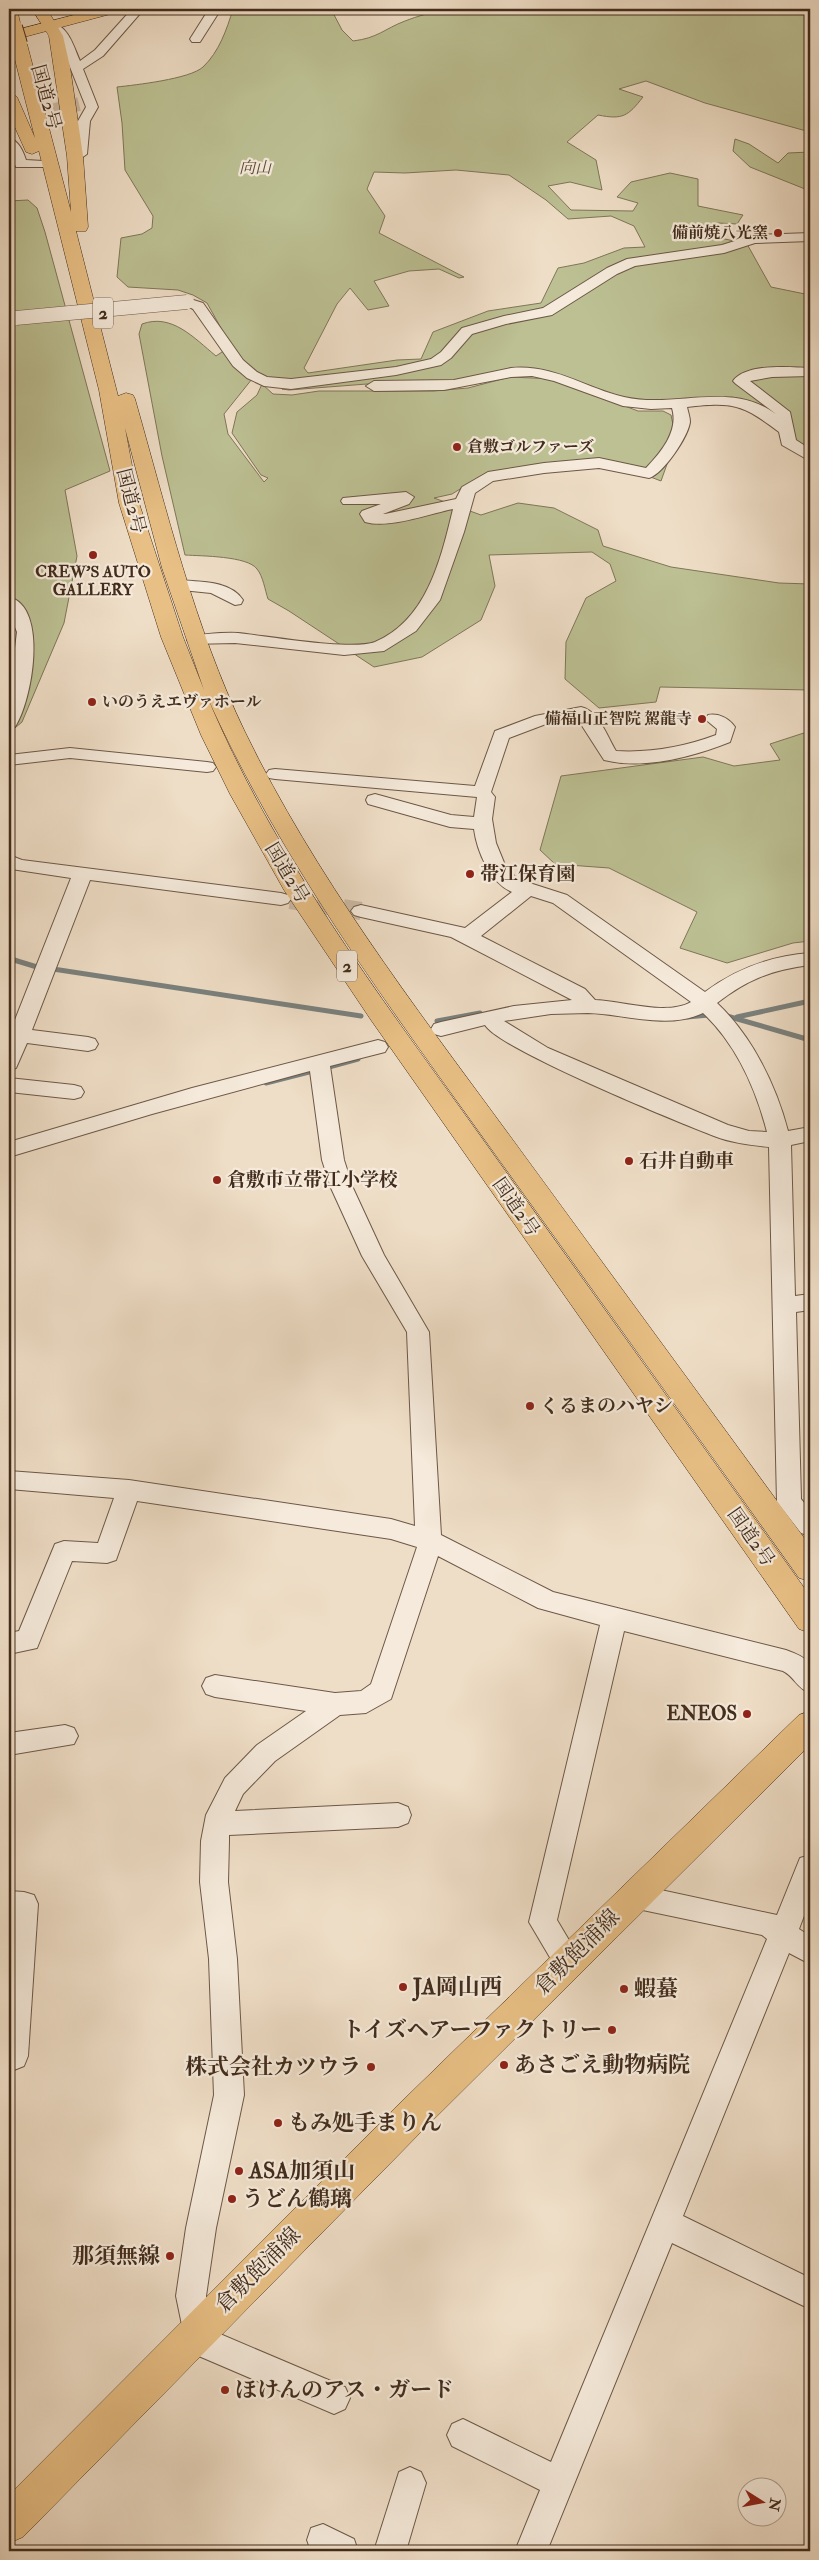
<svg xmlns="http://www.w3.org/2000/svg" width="819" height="2560" font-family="'IM FELL Double Pica','Noto Serif JP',serif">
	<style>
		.green { fill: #bcc093; stroke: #7f7658; fill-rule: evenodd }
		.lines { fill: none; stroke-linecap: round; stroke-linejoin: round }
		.stream-far1 { stroke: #7a817e; stroke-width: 4 }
		.stream { stroke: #7a817e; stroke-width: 5 }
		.minor-tunnel-far1 { stroke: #ccbaa5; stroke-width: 14; stroke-dasharray: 14 7; stroke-linecap: butt }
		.minor-tunnel { stroke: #ccbaa5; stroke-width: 18; stroke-dasharray: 18 9; stroke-linecap: butt }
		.minor-casing { stroke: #6d5847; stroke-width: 2 }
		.major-casing { stroke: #422c1c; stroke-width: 1 }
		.highway-casing { stroke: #422c1c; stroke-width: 1 }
		.minor { fill: #f5eadb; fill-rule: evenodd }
		.major { fill: #e8bf84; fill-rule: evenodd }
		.highway { fill: #e8bf84; fill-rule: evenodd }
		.minor-bridge-casing { stroke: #6d5847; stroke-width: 15; stroke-linecap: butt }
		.highway-bridge-casing { stroke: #422c1c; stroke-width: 18; stroke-linecap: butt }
		.minor-bridge { stroke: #f5eadb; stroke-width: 14 }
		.highway-bridge { stroke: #e8bf84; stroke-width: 16 }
		.poi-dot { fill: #8f2418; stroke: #f5eadb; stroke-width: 2 }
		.labels { text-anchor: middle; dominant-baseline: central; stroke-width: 4.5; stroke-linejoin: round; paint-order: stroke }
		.far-park-label { font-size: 16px; font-style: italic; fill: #5a4a34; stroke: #f5eadb }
		.far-poi-label { font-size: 16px; font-weight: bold; fill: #422c1c; stroke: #f5eadb; text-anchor: end }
		.shield { fill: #f5eadb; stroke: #786555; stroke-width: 1 }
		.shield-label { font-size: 18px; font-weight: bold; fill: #422c1c }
		.street-label { font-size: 19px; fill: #422c1c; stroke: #f5eadb }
		.poi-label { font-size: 19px; font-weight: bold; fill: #422c1c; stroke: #f5eadb; text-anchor: start }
		.near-street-label { font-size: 22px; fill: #422c1c; stroke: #f5eadb }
		.near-poi-label { font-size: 22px; font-weight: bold; fill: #422c1c; stroke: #f5eadb; text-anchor: start }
	</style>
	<rect width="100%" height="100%" fill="#efdec7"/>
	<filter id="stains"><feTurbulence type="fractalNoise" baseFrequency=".004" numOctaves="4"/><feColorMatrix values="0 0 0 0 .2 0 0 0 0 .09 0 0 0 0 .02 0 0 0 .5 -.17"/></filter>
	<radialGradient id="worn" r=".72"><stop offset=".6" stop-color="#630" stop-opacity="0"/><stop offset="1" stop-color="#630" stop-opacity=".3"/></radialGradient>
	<!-- green -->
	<g class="green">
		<path d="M233,9H331L342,30L353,41C378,38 384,29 405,21C417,16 431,13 444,9H810V132L705,103L646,81L619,89L643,97C628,116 623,120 598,115L567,142L596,160L602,190L570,182L548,186L571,210L633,211L638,203L617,197L631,182L670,173L698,179V206L743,215L737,224L718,223L712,236L747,244L771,287L810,295V452L793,441L752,404L628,400L569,378L534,371L446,384H367L289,390L282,389L294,386L252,379L224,414L228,434L264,482L268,478L261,475L232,433L237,412L257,395L262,384L273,394L292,395L319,391H433L468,388L510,377L554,379L638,411H663L671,415L676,439L661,481L622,466L601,461L486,473L452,494L434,498L481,515L518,503L554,508L598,530L603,546L671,567L779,583L810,584V690L660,687L656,702L599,708L565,679L566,642L586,598L616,581L610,564L592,552L489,555L495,586L481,620L422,657L374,667L289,611L268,599C265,590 263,576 257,569C248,556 201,556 185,555L162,456L139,334L142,324C172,313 194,338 216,356L231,346L207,303L193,295L178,290L128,287L117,277L121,238L142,234L152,228L153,216L125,170L122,123L117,87C135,85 190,79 203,67C219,52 227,29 233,9ZM456,170L509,175L546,200L568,219L611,216L634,226L645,247L624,248L584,263L558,268L541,303L488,311L433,332L421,359L397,360L308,373L304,368L337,304L350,288L368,310L389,306L374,281L409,271L439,269L459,278L464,277L379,233L385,216L367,189L374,172L405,173Z"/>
		<path d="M735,139L749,144L778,163L788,153L810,152V191L750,167L733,151Z"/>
		<path d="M28,200L37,208L45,232L110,471L65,490L77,556L64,623L22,722L9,733V647L29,624L9,589V201Z"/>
		<path d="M810,731V941L793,943L727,963L680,948L697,912L609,868L555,864L540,850L561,776L703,757L734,766L780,760L770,744Z"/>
	</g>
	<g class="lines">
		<!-- stream-far1 -->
		<path class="stream-far1" d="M9,958L18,961"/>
		<!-- stream -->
		<g class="stream">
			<path d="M14,960L37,967"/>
			<path d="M53,969L361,1016"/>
			<path d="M727,1016L810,1040"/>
			<path d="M687,1017L709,1015"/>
			<path d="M737,1017L810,1001"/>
			<path d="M437,1021L480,1013"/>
			<path d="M329,1067L358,1059"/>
			<path d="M266,1083L309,1072"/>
		</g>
		<!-- minor-tunnel-far1 -->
		<path class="minor-tunnel-far1" d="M9,122L79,104"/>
		<!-- minor-tunnel -->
		<path class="minor-tunnel" d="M290,900L361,911"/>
		<!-- minor casing -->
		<g class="minor-casing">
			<g id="minor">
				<path d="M132,9H144L103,56L83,69L98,107L90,121L87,154L80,159H70L68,156L74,152L78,121L86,107L58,37L45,26L51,22C69,27 73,45 80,61L95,50Z"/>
				<path d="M209,9H221L200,42H192L190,39Z"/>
				<path d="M9,138C19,141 23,151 26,160L43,161L45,164L43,167H16L9,150Z"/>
				<path d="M810,233V241L755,243L724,253L635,266L617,274L552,315L506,324L472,334L451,358L441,365L396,375L291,389L264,386L247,378L233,366L193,309L180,302L187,298L203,303L243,360L257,372L267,377L291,379L396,367L431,359L441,352L462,328L504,316L543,308L607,268L627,259L722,245L754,235Z"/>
				<path d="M511,368C554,364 585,388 624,397C676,409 729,380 776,414L736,384L733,381C746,363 790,367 810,368V376L772,377L750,381L790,412L796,440L810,449V461L782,445L779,432C742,404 733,402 687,407C688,412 690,417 690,422C688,437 663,474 649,478L599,468L544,473L493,481L475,493L464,532L440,600L416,631L384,651L344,655L235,643L190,644L187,640L190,636L196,635C210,634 224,632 238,633C267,636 351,651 375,642C427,620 441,559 453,509C428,514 390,529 365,522L360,514L362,511L381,504H343L341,501L343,498L406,492L414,497L409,504L383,514H385L456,499L462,487L488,472L544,463L599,458L646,468C661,452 679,431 672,408L651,409L623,406L554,381L532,376L511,377L444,390L374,391L366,386L374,381L454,380Z"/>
				<path d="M178,580C199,582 230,580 243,600L241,604L235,605L211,593L172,589L170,585L172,581Z"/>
				<path d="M9,597C49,607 32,702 15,727L9,728V696L17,632L9,613Z"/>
				<path d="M581,707C599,711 607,736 616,751C650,753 684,747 716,735L717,729L705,719L708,715C718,713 729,718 735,727L730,742C692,757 644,770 604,760L577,718L546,724L509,738L491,792L495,797L492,819L496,843L505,865L517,879L567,895L705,992C737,968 771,956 810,953V965C772,970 748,979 717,1003C752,1036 776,1085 788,1131L810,1127V1141L791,1145L795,1296L810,1294V1310L796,1312L801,1499L810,1510V1536L801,1533L777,1502L769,1147C751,1145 732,1143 714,1136C678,1122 499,1049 485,1025L441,1036L434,1034L431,1029L434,1024L441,1022L514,1006L572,1000L451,937L361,917L354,915L351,911L354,907L361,905L465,928L512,892C490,883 477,851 474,829L450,827L368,804L366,800L368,796L375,794L451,815L474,817L477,797L275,779L269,778L266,774L269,770L275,769L475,786L495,731L535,716ZM531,896L553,903L691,1002C667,1016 622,1001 595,1000L585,989L481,936ZM588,1013C625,1014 668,1030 703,1013C736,1044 756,1089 767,1132L749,1131L728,1125L548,1048L504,1021L551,1014Z"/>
				<path d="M70,748L207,762L213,763L216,767L213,771L207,772L70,758L9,765V755Z"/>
				<path d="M9,855L22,860L281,893L288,895L291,899L288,903L281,905L90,880L32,1030L88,1037L95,1039L98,1044L95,1049L88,1051L27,1043L16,1068L9,1070V1035L71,878L11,869L9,868Z"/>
				<path d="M378,1040L385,1042L388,1047L385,1052L330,1066L344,1160L353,1188L384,1255L429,1332L441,1535L553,1592L786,1650C816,1661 810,1664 810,1693C797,1689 794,1676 783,1671L624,1631L557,1920L582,1962L578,1971L568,1975L558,1971L529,1922L600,1625L538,1608L438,1556L391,1699L366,1713L340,1715L275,1761L243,1794L235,1811L398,1803L408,1807L411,1815L408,1823L398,1827L229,1835V1841L228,1882L237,1959L244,2095L216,2228L206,2296L213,2331L345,2387L350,2398L345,2409L334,2414L180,2348L175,2337L182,2325L176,2296L186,2228L214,2095L209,1959L200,1882L201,1841L206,1815L225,1778L257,1745L306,1711L215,1697L206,1694L202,1686L206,1678L215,1675L335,1693L361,1691L371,1684L417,1547L391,1539L137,1501L116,1560L107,1563L72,1561L37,1648L9,1654V1633L19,1631L55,1544L64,1541L98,1543L114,1498L9,1489V1471L129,1480L391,1519L415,1526L407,1332L362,1256L331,1188L322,1160L310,1071L152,1114L9,1157V1142L192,1088Z"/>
				<path d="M9,1078L74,1085L81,1087L84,1092L81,1097L74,1099L9,1092Z"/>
				<path d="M65,1725L74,1728L78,1736L74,1744L9,1755V1733Z"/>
				<path d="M810,1855V1900L799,1929L810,1936V1964L789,1953L683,2216L810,2278V2309L672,2243L547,2551H515L540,2490L452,2446L447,2435L452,2424L463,2419L551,2462L767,1939L762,1935L633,1908L623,1905L619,1896L623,1887L633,1884L777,1915L800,1858Z"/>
				<path d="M9,1891L24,1892L34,1895L38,1904L28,2056L24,2066L14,2070L9,2068Z"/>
				<path d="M410,2467L421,2472L426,2483L406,2551H374L399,2472Z"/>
				<path d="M323,2524L354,2539L358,2551H311L307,2540L311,2528Z"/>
			</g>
		</g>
		<!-- major casing -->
		<g class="major-casing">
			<g id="major">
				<path d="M97,9H120L118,12L9,41V32Z"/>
				<path d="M810,1711V1745L419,2134L23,2537L9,2543V2495L394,2109L799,1715Z"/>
			</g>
		</g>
		<!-- highway casing -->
		<g class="highway-casing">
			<g id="highway">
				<path d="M9,9H17L21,27L19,30H9Z"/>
				<path d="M32,9H47L63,36L70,67L83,156L88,227L86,231H76L118,396L126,393L133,395L135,399C167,511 194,626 245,732C315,876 413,1004 507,1132C608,1270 709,1408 810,1546V1581L799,1578C696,1434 593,1290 490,1147C386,1002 279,858 206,694C272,853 376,991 476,1130C587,1285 699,1441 810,1596V1633L799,1629L371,1020L284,890L230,794L201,735L161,637L119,503L99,390L39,151L32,154L26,152L9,114V92L17,97L35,138L11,44L19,39L27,44L71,212L67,156L49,36ZM125,428L162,568L204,690L183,637L139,503Z"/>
			</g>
		</g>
		<!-- minor -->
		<use href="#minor" class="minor"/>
		<!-- major -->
		<use href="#major" class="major"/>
		<!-- highway -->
		<use href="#highway" class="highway"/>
		<!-- minor-bridge casing -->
		<g class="minor-bridge-casing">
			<path id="minor-bridge" d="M16,318L187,302"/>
		</g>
		<!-- highway-bridge casing -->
		<g class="highway-bridge-casing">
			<path id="highway-bridge" d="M14,27L19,44"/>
		</g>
		<!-- minor-bridge -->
		<use href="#minor-bridge" class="minor-bridge"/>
		<!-- highway-bridge -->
		<use href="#highway-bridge" class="highway-bridge"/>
	</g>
	<!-- markers -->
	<g class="poi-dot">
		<circle cx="778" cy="233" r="5"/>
		<circle cx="457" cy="447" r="5"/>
		<circle cx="93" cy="555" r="5"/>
		<circle cx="92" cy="702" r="5"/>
		<circle cx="702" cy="719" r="5"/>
		<circle cx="470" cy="874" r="5"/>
		<circle cx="629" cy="1161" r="5"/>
		<circle cx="217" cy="1180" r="5"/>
		<circle cx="530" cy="1406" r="5"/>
		<circle cx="747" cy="1714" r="5"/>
		<circle cx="403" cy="1987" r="5"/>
		<circle cx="624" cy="1989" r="5"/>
		<circle cx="612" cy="2030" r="5"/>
		<circle cx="504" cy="2065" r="5"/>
		<circle cx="371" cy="2067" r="5"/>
		<circle cx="278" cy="2123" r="5"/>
		<circle cx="239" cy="2171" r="5"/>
		<circle cx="232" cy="2199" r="5"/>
		<circle cx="170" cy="2256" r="5"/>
		<circle cx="225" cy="2390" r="5"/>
	</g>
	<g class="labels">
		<!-- far-park labels -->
		<g class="far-park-label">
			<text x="255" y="168">向山</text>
		</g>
		<!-- far-poi labels -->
		<g class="far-poi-label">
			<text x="768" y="233">備前焼八光窯</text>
			<text x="467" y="447" text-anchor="start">倉敷ゴルファーズ</text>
			<text x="93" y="572" text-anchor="middle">CREW'S AUTO<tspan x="93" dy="18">GALLERY</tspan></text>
			<text x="102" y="702" text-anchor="start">いのうえエヴァホール</text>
			<text x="692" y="719">備福山正智院 駕龍寺</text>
		</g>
		<!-- shield labels -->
		<g class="shield">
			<rect x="93" y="297.5" width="20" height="31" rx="4"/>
			<rect x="337" y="950.5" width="20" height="31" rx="4"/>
		</g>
		<g class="shield-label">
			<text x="103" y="313">2</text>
			<text x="347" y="966">2</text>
		</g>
		<!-- street labels -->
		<g class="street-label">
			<text transform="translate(46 97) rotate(75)">国道2号</text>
			<text transform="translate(131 501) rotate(76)">国道2号</text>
			<text transform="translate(287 873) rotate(59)">国道2号</text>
			<text transform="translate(516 1207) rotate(55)">国道2号</text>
			<text transform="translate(751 1537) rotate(55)">国道2号</text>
		</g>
		<!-- poi labels -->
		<g class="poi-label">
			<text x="480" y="874">帯江保育園</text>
			<text x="639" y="1161">石井自動車</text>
			<text x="227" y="1180">倉敷市立帯江小学校</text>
			<text x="540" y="1406">くるまのハヤシ</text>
			<text x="737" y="1714" text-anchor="end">ENEOS</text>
		</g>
		<!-- near-street labels -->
		<g class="near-street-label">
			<text transform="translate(577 1952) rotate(-45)">倉敷飽浦線</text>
			<text transform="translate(258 2270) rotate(-45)">倉敷飽浦線</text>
		</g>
		<!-- near-poi labels -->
		<g class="near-poi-label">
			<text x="413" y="1987">JA岡山西</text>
			<text x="634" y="1989">蝦蟇</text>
			<text x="602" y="2030" text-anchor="end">トイズヘアーファクトリー</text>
			<text x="514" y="2065">あさごえ動物病院</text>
			<text x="361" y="2067" text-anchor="end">株式会社カツウラ</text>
			<text x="288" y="2123">もみ処手まりん</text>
			<text x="249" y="2171">ASA加須山</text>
			<text x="242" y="2199">うどん鶴璃</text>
			<text x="160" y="2256" text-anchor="end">那須無線</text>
			<text x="235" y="2390">ほけんのアス・ガード</text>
		</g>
	</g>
	<!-- margin -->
	<rect width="819" height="2560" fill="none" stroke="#efdec7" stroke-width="30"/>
	<rect x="10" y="10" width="799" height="2540" fill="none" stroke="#422c1c" stroke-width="2.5"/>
	<rect x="15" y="15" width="789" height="2530" fill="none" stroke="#422c1c"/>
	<!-- north arrow -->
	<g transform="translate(762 2502) rotate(101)"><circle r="24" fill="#f5eadb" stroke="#ad9e8f"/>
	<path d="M0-4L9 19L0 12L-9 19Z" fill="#8f2418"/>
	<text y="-8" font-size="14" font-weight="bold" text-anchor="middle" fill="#422c1c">N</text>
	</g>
	<rect width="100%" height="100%" filter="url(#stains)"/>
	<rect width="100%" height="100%" fill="url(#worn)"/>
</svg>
